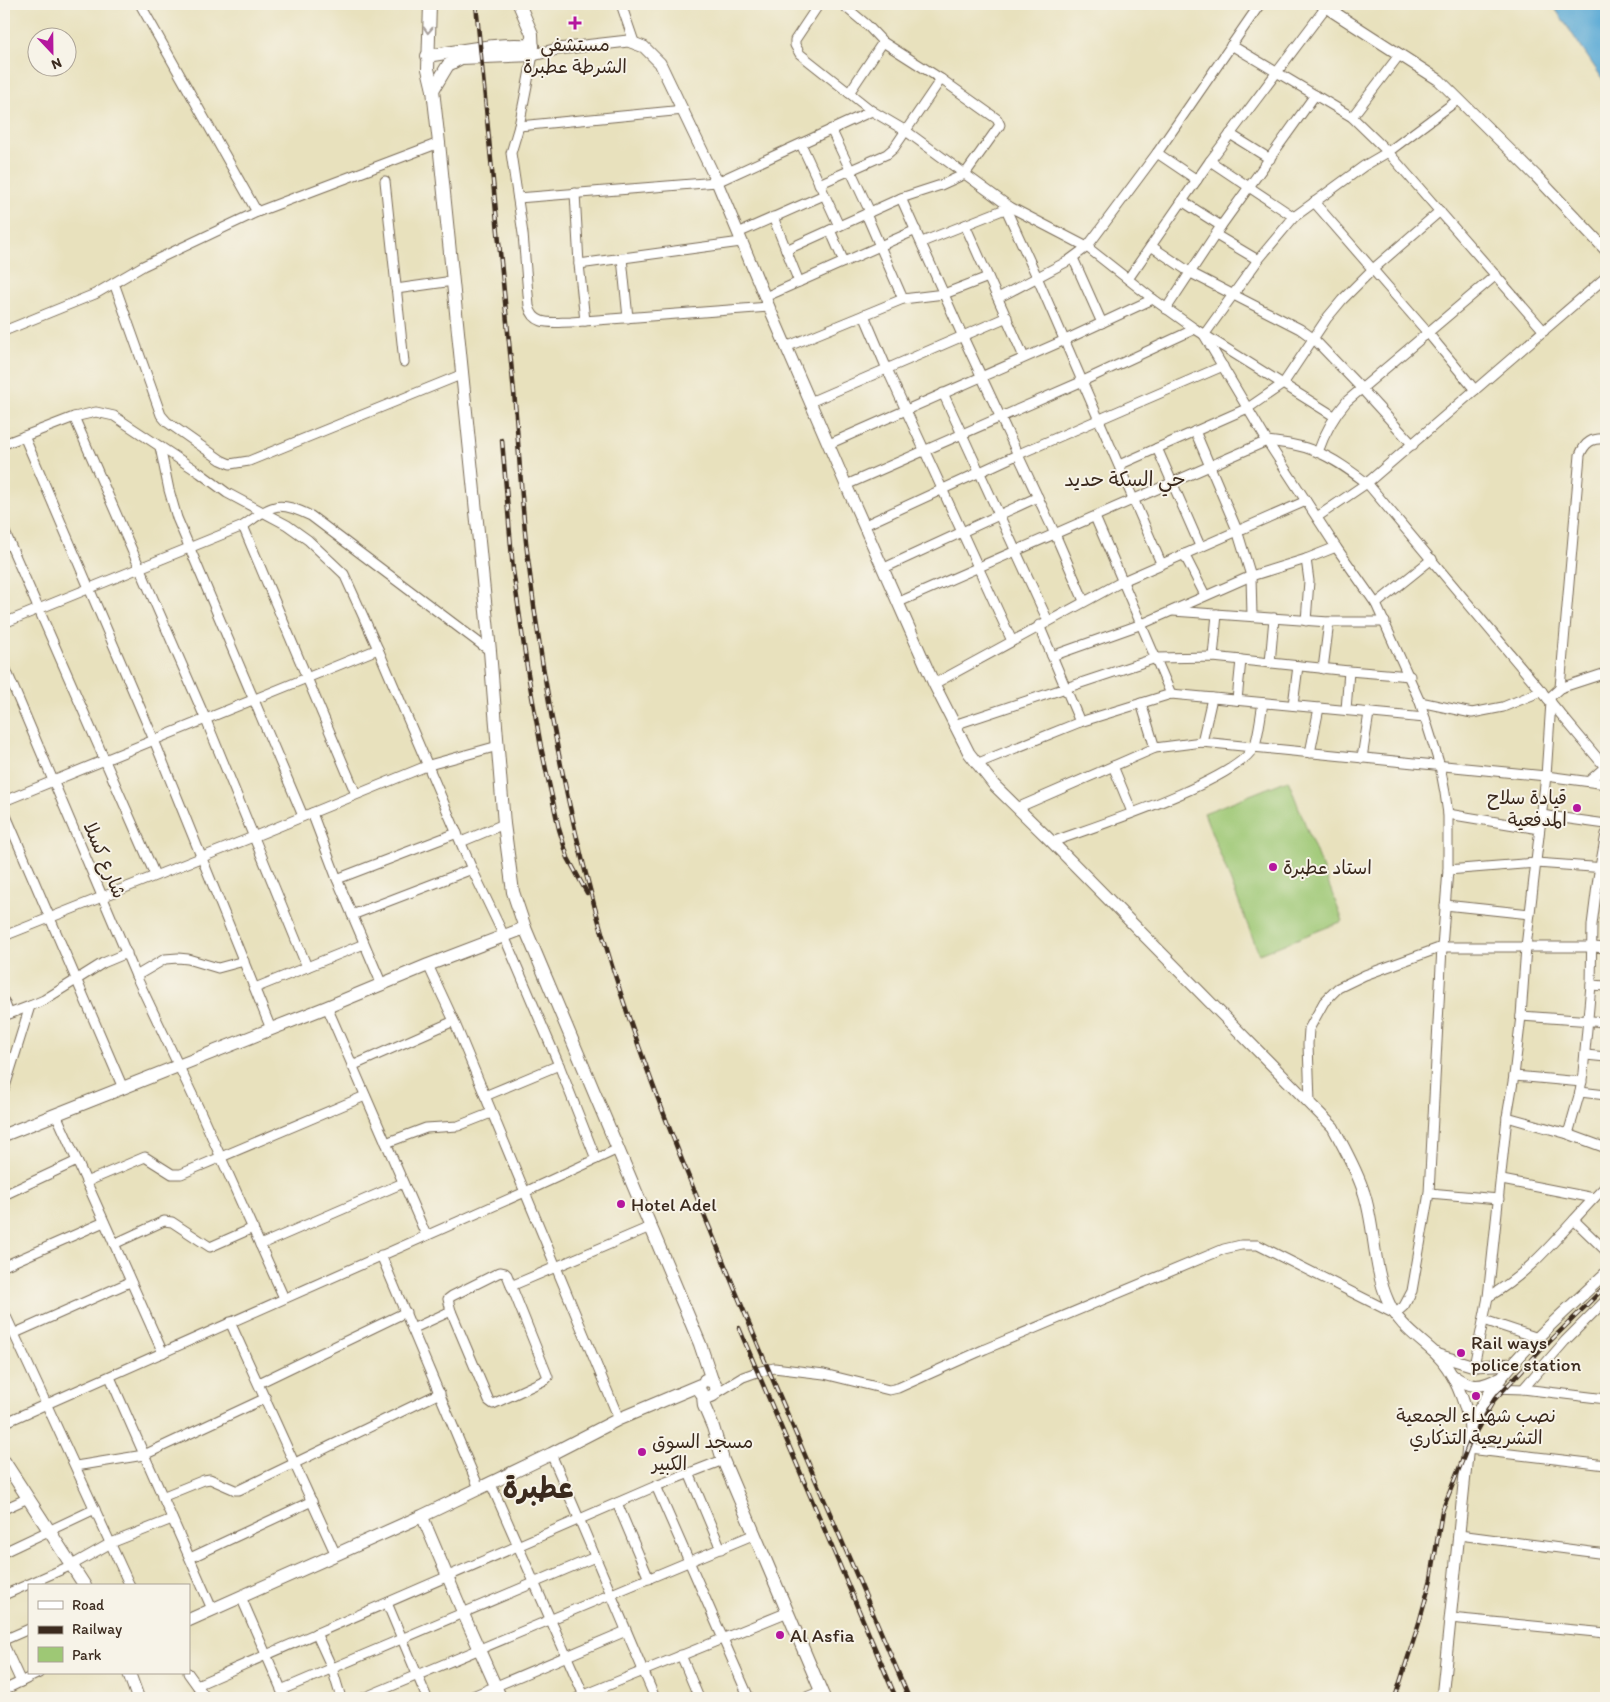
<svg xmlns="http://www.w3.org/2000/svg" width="1610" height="1702" font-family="Itim,'Playpen Sans Arabic',sans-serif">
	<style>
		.green { fill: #9ec875; stroke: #6c794a }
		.water { fill: #5baad5; stroke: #4b6a7a }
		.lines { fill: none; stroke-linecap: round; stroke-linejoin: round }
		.minor-casing { stroke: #786a56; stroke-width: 11 }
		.tertiary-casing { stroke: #786a56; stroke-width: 13 }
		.secondary-casing { stroke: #786a56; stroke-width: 14 }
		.minor { stroke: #fff; stroke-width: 9 }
		.tertiary { stroke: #fff; stroke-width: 11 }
		.secondary { stroke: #fff; stroke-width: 12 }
		.rail-casing { stroke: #3b2a1e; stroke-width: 4.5 }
		.rail { stroke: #f7f3e8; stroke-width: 2.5; stroke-dasharray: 8; stroke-linecap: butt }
		.oneway { stroke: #a79f9a }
		.poi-dot { fill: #b5179e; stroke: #f7f3e8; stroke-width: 2 }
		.labels { text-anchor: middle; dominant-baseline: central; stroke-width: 4; stroke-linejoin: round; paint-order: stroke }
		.poi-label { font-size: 19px; fill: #3b2a1e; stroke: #f7f3e8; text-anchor: start }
		.street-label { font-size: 19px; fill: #3b2a1e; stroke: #f7f3e8 }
		.neighbourhood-label { font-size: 20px; fill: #3b2a1e; stroke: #f7f3e8 }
		.town-label { font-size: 29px; font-weight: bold; fill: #3b2a1e; stroke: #f7f3e8 }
	</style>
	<rect width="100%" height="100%" fill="#f7f3e8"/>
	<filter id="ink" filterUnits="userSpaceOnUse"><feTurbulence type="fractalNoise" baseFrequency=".02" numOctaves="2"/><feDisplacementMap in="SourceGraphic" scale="10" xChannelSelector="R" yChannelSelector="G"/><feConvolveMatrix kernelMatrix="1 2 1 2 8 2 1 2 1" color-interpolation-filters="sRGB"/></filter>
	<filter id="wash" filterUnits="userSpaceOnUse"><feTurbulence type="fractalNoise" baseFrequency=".0096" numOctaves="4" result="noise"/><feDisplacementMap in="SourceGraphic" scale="20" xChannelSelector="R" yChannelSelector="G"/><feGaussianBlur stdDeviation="1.12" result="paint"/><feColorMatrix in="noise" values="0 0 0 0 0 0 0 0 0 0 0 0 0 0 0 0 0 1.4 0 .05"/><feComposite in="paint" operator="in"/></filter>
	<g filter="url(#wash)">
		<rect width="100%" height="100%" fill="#e8e1bd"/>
		<!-- green -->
		<path class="green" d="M1288,780L1343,921L1259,954L1204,813Z"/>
		<!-- water -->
		<path class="water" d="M1552,4H1606V84Z"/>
	</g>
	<g filter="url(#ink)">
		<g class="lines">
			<!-- minor casing -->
			<g class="minor-casing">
				<g id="minor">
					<path d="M140,4L257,212"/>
					<path d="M621,4L634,42"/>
					<path d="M819,4L795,40V45L800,54L872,111L906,131L1010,207L1087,247L1153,299L1195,329L1334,416"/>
					<path d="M533,55L519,126L511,153L523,234L529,306C534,327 553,322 571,322L769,307"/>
					<path d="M849,93L883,42"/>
					<path d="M1459,99L1388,152L1544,331"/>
					<path d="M1352,117L1400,54"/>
					<path d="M519,126L684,110"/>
					<path d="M831,129L870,212"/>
					<path d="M1230,134L1270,159"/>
					<path d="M801,144L839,226"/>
					<path d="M1157,153L1197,180"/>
					<path d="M1210,161L1294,217"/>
					<path d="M385,181L404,362"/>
					<path d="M819,184L887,154L894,148L941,79"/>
					<path d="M575,193L579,264L585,321"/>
					<path d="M518,198L717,182L872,111"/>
					<path d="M901,198L963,337L1055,534L1084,601"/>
					<path d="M1314,202L1428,333L1475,390"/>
					<path d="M1006,209L1037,277L1161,563"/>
					<path d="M866,214L903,299"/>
					<path d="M773,217L799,282"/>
					<path d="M965,225L1024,357"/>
					<path d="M1221,226L1315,95"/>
					<path d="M830,230L844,262"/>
					<path d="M738,233L824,195"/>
					<path d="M1216,235L1258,260"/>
					<path d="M922,242L1010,207"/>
					<path d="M1151,246L1191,273L1300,329L1314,339L1361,388L1413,445"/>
					<path d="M786,250L901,198L941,185L965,174L1000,125L997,119L941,79L883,42L867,25L842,4"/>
					<path d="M622,258L628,318"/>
					<path d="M1073,258L1102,323"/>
					<path d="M579,264L741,242"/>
					<path d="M1128,279L1210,161L1326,7"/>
					<path d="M114,283L161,415L167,422L221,460L230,464L249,461L463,374"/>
					<path d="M396,289L453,281"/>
					<path d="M765,297L916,230"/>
					<path d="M998,298L1068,261L1087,247L1157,153L1260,4"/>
					<path d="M1166,309L1221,226L1182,201"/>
					<path d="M864,315L887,369L1012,641"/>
					<path d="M4,331L95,294L143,266L257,212L439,143"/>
					<path d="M786,347L903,299L944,294L988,277"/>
					<path d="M943,393L1048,621"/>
					<path d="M810,402L1007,317"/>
					<path d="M74,417L206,720L307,967"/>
					<path d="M1195,431L1237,530L1251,576L1252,616"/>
					<path d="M24,436L154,740L271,1029"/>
					<path d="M4,444L74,417L96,412L114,416L200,473L227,493L287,525L308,540L344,574L378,649L472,869L504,936L559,1065L596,1159"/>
					<path d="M829,444L1065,340L1153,299"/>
					<path d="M160,447L169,490L177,518L303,816"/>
					<path d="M1157,448L1200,546"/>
					<path d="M1318,452C1325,432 1333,417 1347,401L1496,275"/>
					<path d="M1119,465L1248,408L1283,384L1327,318L1342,300L1372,270L1440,211"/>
					<path d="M846,485L1083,381L1195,329"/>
					<path d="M1095,517L1171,694"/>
					<path d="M1317,517L1367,483L1606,277"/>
					<path d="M865,525L1019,454L1223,366"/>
					<path d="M243,526L356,794"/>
					<path d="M4,530L155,875"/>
					<path d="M1184,554L1205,595"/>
					<path d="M1306,559L1309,581L1306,621"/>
					<path d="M884,568L1038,497"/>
					<path d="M899,602L1267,441C1284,443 1301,445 1317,452C1335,459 1352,472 1367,483L1605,767"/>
					<path d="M1376,604L1432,559"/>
					<path d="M1173,611L1329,622H1385"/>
					<path d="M4,623L243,526C273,505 276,499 311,516L490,651"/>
					<path d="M1039,625L1080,722"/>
					<path d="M1052,656L1142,624L1251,576L1306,559L1336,547"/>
					<path d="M1213,657L1217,614"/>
					<path d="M1270,663L1274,618"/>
					<path d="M4,665L136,976L201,1113L284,1298"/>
					<path d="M1323,669L1329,622"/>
					<path d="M934,684L1123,581L1306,501"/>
					<path d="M1560,688L1580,455C1585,442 1592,438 1606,439"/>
					<path d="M1548,699L1560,688L1606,673"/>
					<path d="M1237,700L1241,660"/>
					<path d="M1420,702L1472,713L1503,707L1542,691"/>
					<path d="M1141,703L1155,748"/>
					<path d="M1293,705L1298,666"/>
					<path d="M1346,710L1349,671"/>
					<path d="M954,725L1156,658L1213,657L1349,671L1410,676"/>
					<path d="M1202,742L1212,698"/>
					<path d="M1310,753L1319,708"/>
					<path d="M1362,758L1369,713"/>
					<path d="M976,764L1080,722L1171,694L1425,718"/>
					<path d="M1113,766L1132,812"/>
					<path d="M1589,781L1606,766"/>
					<path d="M4,801L378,649"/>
					<path d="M1017,808L1155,748L1202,742L1546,776L1606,784"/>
					<path d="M4,811L123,1088"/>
					<path d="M312,813L337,879L382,985"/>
					<path d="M1448,814L1539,829"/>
					<path d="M1541,815L1606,824"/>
					<path d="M461,842L504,824"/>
					<path d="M1052,842C1093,827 1235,782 1254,747C1258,740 1261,713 1263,703"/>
					<path d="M1448,870L1536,863L1606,868"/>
					<path d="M337,879L457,833"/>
					<path d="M1445,905L1530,914"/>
					<path d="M352,915L472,869"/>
					<path d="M4,936L253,837L429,765L498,746"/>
					<path d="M428,965L454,1021L619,1419"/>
					<path d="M136,976L165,959L178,958L188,959L218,968L244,961"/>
					<path d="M1591,985L1606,986"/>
					<path d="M255,988L364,944"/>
					<path d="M4,1001L9,1014L30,1006"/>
					<path d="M327,1007L426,1235"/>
					<path d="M1521,1016L1606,1022"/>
					<path d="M1586,1055L1606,1057"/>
					<path d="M352,1066L454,1021"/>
					<path d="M1514,1076L1582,1082"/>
					<path d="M4,1090L30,1006L44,1000L103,963L127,953"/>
					<path d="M1580,1092L1606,1095"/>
					<path d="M485,1096L559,1065"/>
					<path d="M1310,1103L1308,1044L1309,1029L1324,1002L1338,988L1365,975L1442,947H1593L1606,948"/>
					<path d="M56,1114L163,1353"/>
					<path d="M1507,1117L1568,1134L1606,1148"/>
					<path d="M1568,1134L1580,1092L1583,1073L1591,985L1592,925L1598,878L1606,834"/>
					<path d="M386,1143L426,1128L458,1126L491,1113"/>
					<path d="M1502,1180L1594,1198"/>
					<path d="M86,1182L145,1157L172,1174H181L365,1096"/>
					<path d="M1429,1193L1499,1199"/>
					<path d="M4,1195L77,1161"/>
					<path d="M1574,1220L1606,1251"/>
					<path d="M114,1244L164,1221L172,1222L210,1247L253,1228"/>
					<path d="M260,1245L403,1183"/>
					<path d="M381,1255L479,1488"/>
					<path d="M4,1266L104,1222"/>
					<path d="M500,1272L505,1273L507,1275L548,1377L545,1380L493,1404L489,1401L451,1311L448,1299L452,1296Z"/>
					<path d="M511,1286L650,1227"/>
					<path d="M1488,1297C1536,1270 1567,1224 1606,1186"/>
					<path d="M4,1312L130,1586"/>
					<path d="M1484,1320L1538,1338"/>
					<path d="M230,1322L336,1555"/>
					<path d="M412,1329L451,1311"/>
					<path d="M13,1334L130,1282"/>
					<path d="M1474,1366L1488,1297L1507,1117L1514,1076L1521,1016L1526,947L1546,776L1551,702"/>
					<path d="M110,1377L212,1609"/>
					<path d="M259,1383L406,1312"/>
					<path d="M1492,1388L1523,1389L1606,1399"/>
					<path d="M1523,1389L1565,1341L1606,1300"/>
					<path d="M715,1394L743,1377L757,1372L774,1368L824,1374L889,1390L898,1388L985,1349L1224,1249L1241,1245H1258L1395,1314L1404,1306L1412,1291L1429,1193L1442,947L1448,870V814L1445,793L1440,766L1420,702L1376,604L1336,547L1267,441L1204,335L1258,260L1294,217L1364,166L1388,152L1352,117L1231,45"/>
					<path d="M4,1423L525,1192L618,1149"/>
					<path d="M1468,1449L1606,1465"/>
					<path d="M551,1454C587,1535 620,1617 655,1698"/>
					<path d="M76,1466L144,1455L266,1398"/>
					<path d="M689,1473L721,1549"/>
					<path d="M490,1482L585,1698"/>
					<path d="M656,1486L749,1698"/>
					<path d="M162,1497L204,1480L210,1479L235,1490H239L440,1393"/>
					<path d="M617,1503L649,1579"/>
					<path d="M4,1509L28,1498"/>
					<path d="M1459,1535L1606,1554"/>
					<path d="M4,1552L95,1509"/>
					<path d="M190,1558L312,1501"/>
					<path d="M4,1595L72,1565L111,1543L172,1519"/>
					<path d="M241,1597L285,1698"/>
					<path d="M387,1603L427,1698"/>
					<path d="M1450,1618L1606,1633"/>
					<path d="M316,1633L332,1668L341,1698"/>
					<path d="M4,1640L29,1629"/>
					<path d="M4,1645L21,1682"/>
					<path d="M681,1655L699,1698"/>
					<path d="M188,1673L206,1698"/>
					<path d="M197,1685L656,1486L723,1460"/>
					<path d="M4,1690L39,1673"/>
					<path d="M281,1690L595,1557"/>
					<path d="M363,1698L755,1534"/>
					<path d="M468,1698L626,1631"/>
					<path d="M577,1698L788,1612"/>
					<path d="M804,1698L821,1691"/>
				</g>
			</g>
			<!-- tertiary casing -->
			<g class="tertiary-casing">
				<g id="tertiary">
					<path d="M1321,4L1439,80L1536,176L1606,250"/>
					<path d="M533,55L558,49L628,41L644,47L660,63L717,182L769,307L846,485L934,684L969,753L994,785L1052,842L1333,1127C1344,1148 1357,1170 1364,1193C1375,1226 1373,1268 1388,1301C1398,1325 1418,1337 1436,1354C1454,1371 1465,1402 1470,1426L1442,1698"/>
					<path d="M1438,1355L1474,1366L1512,1364"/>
					<path d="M1452,1375C1470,1388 1479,1389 1499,1378"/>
					<path d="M1470,1426C1500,1365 1558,1319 1606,1273"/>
					<path d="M422,1516L463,1613L501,1698"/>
				</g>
			</g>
			<!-- secondary casing -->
			<g class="secondary-casing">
				<g id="secondary">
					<path d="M430,4L428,69L433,90L439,143L490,651L504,824L513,892L525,928L700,1344L712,1380"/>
					<path d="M427,56C461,51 499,42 533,46"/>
					<path d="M433,90L448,65L461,58L533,55L532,34L519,4"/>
					<path d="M4,1135L327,1007L428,965L525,928"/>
					<path d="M700,1391C707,1403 722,1394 714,1382L705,1380"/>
					<path d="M703,1396L704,1406L713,1427L723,1460L824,1698"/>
					<path d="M4,1461L85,1586"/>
					<path d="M189,1620L422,1516L551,1454L619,1419L700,1385"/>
					<path d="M129,1673L138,1698"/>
				</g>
			</g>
			<!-- minor -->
			<use href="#minor" class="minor"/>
			<!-- tertiary -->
			<use href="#tertiary" class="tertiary"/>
			<!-- secondary -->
			<use href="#secondary" class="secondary"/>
			<!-- rail casing -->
			<g class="rail-casing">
				<g id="rail">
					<path d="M476,4C488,133 501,263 514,392C519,445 521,498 527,551C541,671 563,792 595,908C628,1028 674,1143 722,1258C782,1405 847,1551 909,1698"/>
					<path d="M502,440L513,570L528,674L541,747L559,829L568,858L587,893"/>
					<path d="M739,1328L896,1698"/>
					<path d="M1395,1698L1419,1623L1431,1579L1442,1511L1469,1444L1494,1400L1540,1351L1606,1286"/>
				</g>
			</g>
			<!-- rail -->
			<use href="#rail" class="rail"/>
		</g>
		<!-- one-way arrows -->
		<defs><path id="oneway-chevron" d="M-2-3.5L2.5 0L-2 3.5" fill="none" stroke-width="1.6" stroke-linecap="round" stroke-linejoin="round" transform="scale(1.25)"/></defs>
		<use class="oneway" href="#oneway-chevron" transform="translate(428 30) rotate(93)"/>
	</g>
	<!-- markers -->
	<g class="poi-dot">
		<path d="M572.5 15.5h5v5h5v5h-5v5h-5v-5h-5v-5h5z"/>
		<circle cx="1577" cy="808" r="5"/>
		<circle cx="1273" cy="867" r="5"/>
		<circle cx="621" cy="1204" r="5"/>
		<circle cx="1461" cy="1353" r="5"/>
		<circle cx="1476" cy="1396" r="5"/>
		<circle cx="642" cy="1452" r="5"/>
		<circle cx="780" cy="1635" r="5"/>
	</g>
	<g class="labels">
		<!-- poi labels -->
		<g class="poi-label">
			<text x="575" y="44" text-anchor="middle">مستشفى<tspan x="575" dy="22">الشرطة عطبرة</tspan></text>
			<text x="1567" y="797" text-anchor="end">قيادة سلاح<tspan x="1567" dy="22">المدفعية</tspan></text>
			<text x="1283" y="867">استاد عطبرة</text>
			<text x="631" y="1204">Hotel Adel</text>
			<text x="1471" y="1342">Rail ways<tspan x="1471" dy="22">police station</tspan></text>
			<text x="1476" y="1415" text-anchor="middle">نصب شهداء الجمعية<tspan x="1476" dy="22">التشريعية التذكاري</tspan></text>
			<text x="652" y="1441">مسجد السوق<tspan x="652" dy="22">الكبير</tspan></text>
			<text x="790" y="1635">Al Asfia</text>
		</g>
		<!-- street labels -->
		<g class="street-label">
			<text transform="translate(105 860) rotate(67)">شارع كسلا</text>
		</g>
		<!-- neighbourhood labels -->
		<g class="neighbourhood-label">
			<text x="1125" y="479">حي السكة حديد</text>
		</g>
		<!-- town labels -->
		<g class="town-label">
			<text x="538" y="1487">عطبرة</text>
		</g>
	</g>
	<!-- margin -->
	<rect width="1610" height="1702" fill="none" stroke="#f7f3e8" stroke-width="20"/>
	<!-- legend -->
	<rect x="28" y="1584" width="162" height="90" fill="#f7f3e8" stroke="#aca397"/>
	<rect x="38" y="1601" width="25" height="8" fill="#ffffff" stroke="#aca397"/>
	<text x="72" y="1610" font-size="15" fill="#3b2a1e">Road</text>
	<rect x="38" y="1626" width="25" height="8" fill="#3b2a1e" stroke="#aca397"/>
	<text x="72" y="1634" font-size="15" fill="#3b2a1e">Railway</text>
	<rect x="38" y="1647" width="25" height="15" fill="#9ec875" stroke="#aca397"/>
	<text x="72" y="1660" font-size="15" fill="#3b2a1e">Park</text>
	<!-- north arrow -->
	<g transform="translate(52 52) rotate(158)"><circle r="24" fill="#f7f3e8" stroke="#aca397"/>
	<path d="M0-4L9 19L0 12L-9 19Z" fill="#b5179e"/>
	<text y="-8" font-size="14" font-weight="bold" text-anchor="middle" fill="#3b2a1e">N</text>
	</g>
</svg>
